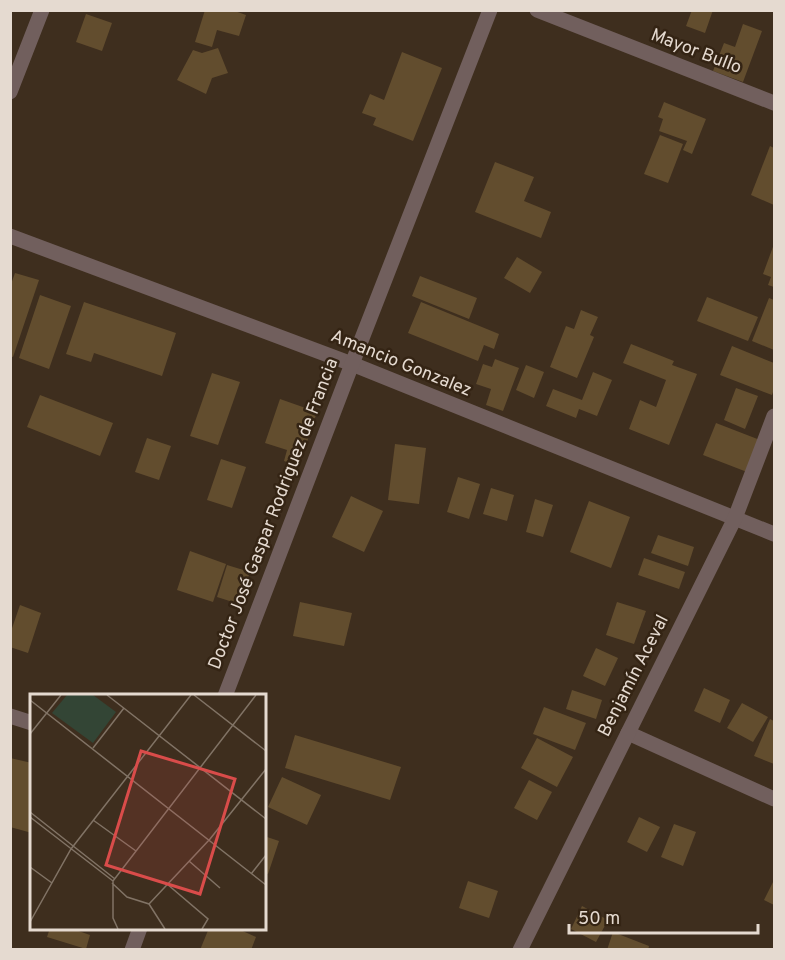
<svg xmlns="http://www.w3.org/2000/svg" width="785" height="960" font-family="Overpass,sans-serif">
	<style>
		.building { fill: #624d2e }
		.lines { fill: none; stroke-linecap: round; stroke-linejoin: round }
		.minor { stroke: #715f5d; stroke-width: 15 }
		.labels { text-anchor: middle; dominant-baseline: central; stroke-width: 5; stroke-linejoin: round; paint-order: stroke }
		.street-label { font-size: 18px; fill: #e5dad0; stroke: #342414 }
		.inset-road { fill: none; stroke: #817365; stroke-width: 1.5 }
		.view { fill: #d94c4a; fill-opacity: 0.15; stroke: #d94c4a; stroke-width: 3 }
		.inset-edge { fill: none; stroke: #e5dad0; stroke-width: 3 }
	</style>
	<rect width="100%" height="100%" fill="#3e2e1e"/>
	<!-- building -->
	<g class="building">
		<path d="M205,10H232L246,15L239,36L217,30L212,47L195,42Z"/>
		<path d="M692,10H713L705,33L686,26Z"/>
		<path d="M86,14L112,23L102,51L76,42Z"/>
		<path d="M743,24L762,31L743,82L713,71L724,43L735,47Z"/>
		<path d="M218,48L228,73L212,78L206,94L177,80L193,50L202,53Z"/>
		<path d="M402,52L442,68L413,141L373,125L376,118L362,113L370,94L384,100Z"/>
		<path d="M664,102L706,119L692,154L683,150L687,141L659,131L663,119L658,117Z"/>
		<path d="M660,135L683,144L668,183L644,174Z"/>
		<path d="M770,146L774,148V205L751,195Z"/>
		<path d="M495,162L534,177L524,201L551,212L541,238L475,212Z"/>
		<path d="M774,244V287L768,285L771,277L763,274Z"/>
		<path d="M517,257L542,272L530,293L504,278Z"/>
		<path d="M15,273L39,280L13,357L10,356V287Z"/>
		<path d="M420,276L477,298L469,319L412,296Z"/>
		<path d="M40,295L71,306L49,369L19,358Z"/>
		<path d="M707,297L758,317L748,341L697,321Z"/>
		<path d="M769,298L774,300V350L752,341Z"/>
		<path d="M84,302L176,333L162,376L94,353L91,362L66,354Z"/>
		<path d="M421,302L499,334L494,349L484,345L478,361L408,333Z"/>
		<path d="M581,310L598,317L590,335L594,337L577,378L550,367L566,326L574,329Z"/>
		<path d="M631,344L674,361L672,365L697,374L669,445L629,429L640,400L656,407L666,380L623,363Z"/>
		<path d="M732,346L774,363V389L772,395L720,375Z"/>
		<path d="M495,359L519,368L503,411L486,405L491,389L476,384L483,364L492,367Z"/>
		<path d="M526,365L544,372L534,398L516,390Z"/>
		<path d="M593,372L612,380L597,416L579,409L576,418L546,406L553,389L582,400Z"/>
		<path d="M212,373L240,382L218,445L190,436Z"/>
		<path d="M736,388L758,396L745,429L724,420Z"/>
		<path d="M40,395L113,423L100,456L27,427Z"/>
		<path d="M280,399L317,412L299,466L284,461L287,450L265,443Z"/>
		<path d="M716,423L760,440L747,472L703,455Z"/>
		<path d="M147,438L171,446L159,480L135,472Z"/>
		<path d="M395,444L426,448L419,504L388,500Z"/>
		<path d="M221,459L246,467L232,508L207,500Z"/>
		<path d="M458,477L480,484L469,519L447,512Z"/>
		<path d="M491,488L514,495L507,521L483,514Z"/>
		<path d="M351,496L383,511L364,552L332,537Z"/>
		<path d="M535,499L553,505L543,537L526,532Z"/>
		<path d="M589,501L630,517L611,568L570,552Z"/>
		<path d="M658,535L694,547L688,566L651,553Z"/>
		<path d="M190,551L226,564L213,602L177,590Z"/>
		<path d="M644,558L685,572L679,589L638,575Z"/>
		<path d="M227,565L250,572L239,604L217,597Z"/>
		<path d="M300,602L352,613L344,646L293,636Z"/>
		<path d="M617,602L646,611L634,644L606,635Z"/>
		<path d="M20,605L41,613L28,653L10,647V634Z"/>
		<path d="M596,648L618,658L605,686L583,676Z"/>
		<path d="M704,688L730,700L720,723L694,711Z"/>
		<path d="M572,690L602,700L596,719L566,709Z"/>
		<path d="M742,703L768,717L753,742L727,728Z"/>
		<path d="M544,707L586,723L575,750L533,734Z"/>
		<path d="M770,719L774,721V764L754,756Z"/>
		<path d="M295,735L401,767L390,800L285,768Z"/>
		<path d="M537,738L573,757L557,787L521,768Z"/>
		<path d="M10,758L32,763V833L10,827Z"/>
		<path d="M282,777L321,795L307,825L268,807Z"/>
		<path d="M529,780L552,792L537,820L514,808Z"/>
		<path d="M639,817L660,827L647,852L627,842Z"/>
		<path d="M674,824L696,832L683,866L661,857Z"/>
		<path d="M264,836L279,841L268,874L264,873Z"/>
		<path d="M774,880V905L764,900Z"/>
		<path d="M468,881L498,891L489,918L459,908Z"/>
		<path d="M582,906L608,920L596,942L571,929Z"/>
		<path d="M50,928H70L90,935L86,949L47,937Z"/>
		<path d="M209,928H236L256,937L251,950H200Z"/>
		<path d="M613,932L649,946L648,950H607Z"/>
	</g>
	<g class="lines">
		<!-- minor -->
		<g class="minor">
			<path d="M537,10L774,103"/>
			<path d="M10,92L42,10"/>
			<path d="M10,236L352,364L774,534"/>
			<path d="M225,696L352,364L490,10"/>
			<path d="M10,716L32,723"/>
			<path d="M628,733L774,799"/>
			<path d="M132,950L140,928"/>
			<path d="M520,950L735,518L774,416"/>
		</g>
	</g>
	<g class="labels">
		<!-- street labels -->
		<g class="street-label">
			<text transform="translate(696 52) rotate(21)">Mayor Bullo</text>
			<text transform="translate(401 364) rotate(22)">Amancio Gonzalez</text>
			<text transform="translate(274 514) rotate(-69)">Doctor José Gaspar Rodriguez de Francia</text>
			<text transform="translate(634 676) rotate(-63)">Benjamín Aceval</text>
		</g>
	</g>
	<!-- overview -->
	<g transform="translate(30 694)">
		<rect width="236" height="236" fill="#3e2e1e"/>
		<path d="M37,1H63L86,18L63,49L22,19Z" fill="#334535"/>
		<path class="inset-road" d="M77,1L236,125M164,1L236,57M0,6L236,191M0,40L31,1M63,54L94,14M0,118L85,185M0,123L83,187M63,126L106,157M159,167L190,194M0,173L22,189M221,180L236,161M82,189L97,203L119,210L135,235M137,190L178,225L172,235M119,210L180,145L236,75M0,228L41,155L161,1M88,235L83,224V187L226,1"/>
		<path class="view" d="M111,57L205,85L170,200L76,171Z"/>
		<rect width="236" height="236" class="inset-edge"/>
	</g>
	<!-- border -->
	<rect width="785" height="960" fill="none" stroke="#e5dad0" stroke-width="24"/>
	<!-- scale -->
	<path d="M569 924v9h189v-9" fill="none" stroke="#e5dad0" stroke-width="3"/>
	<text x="578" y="924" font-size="18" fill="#e5dad0" stroke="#342414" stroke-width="4.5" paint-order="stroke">50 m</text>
</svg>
